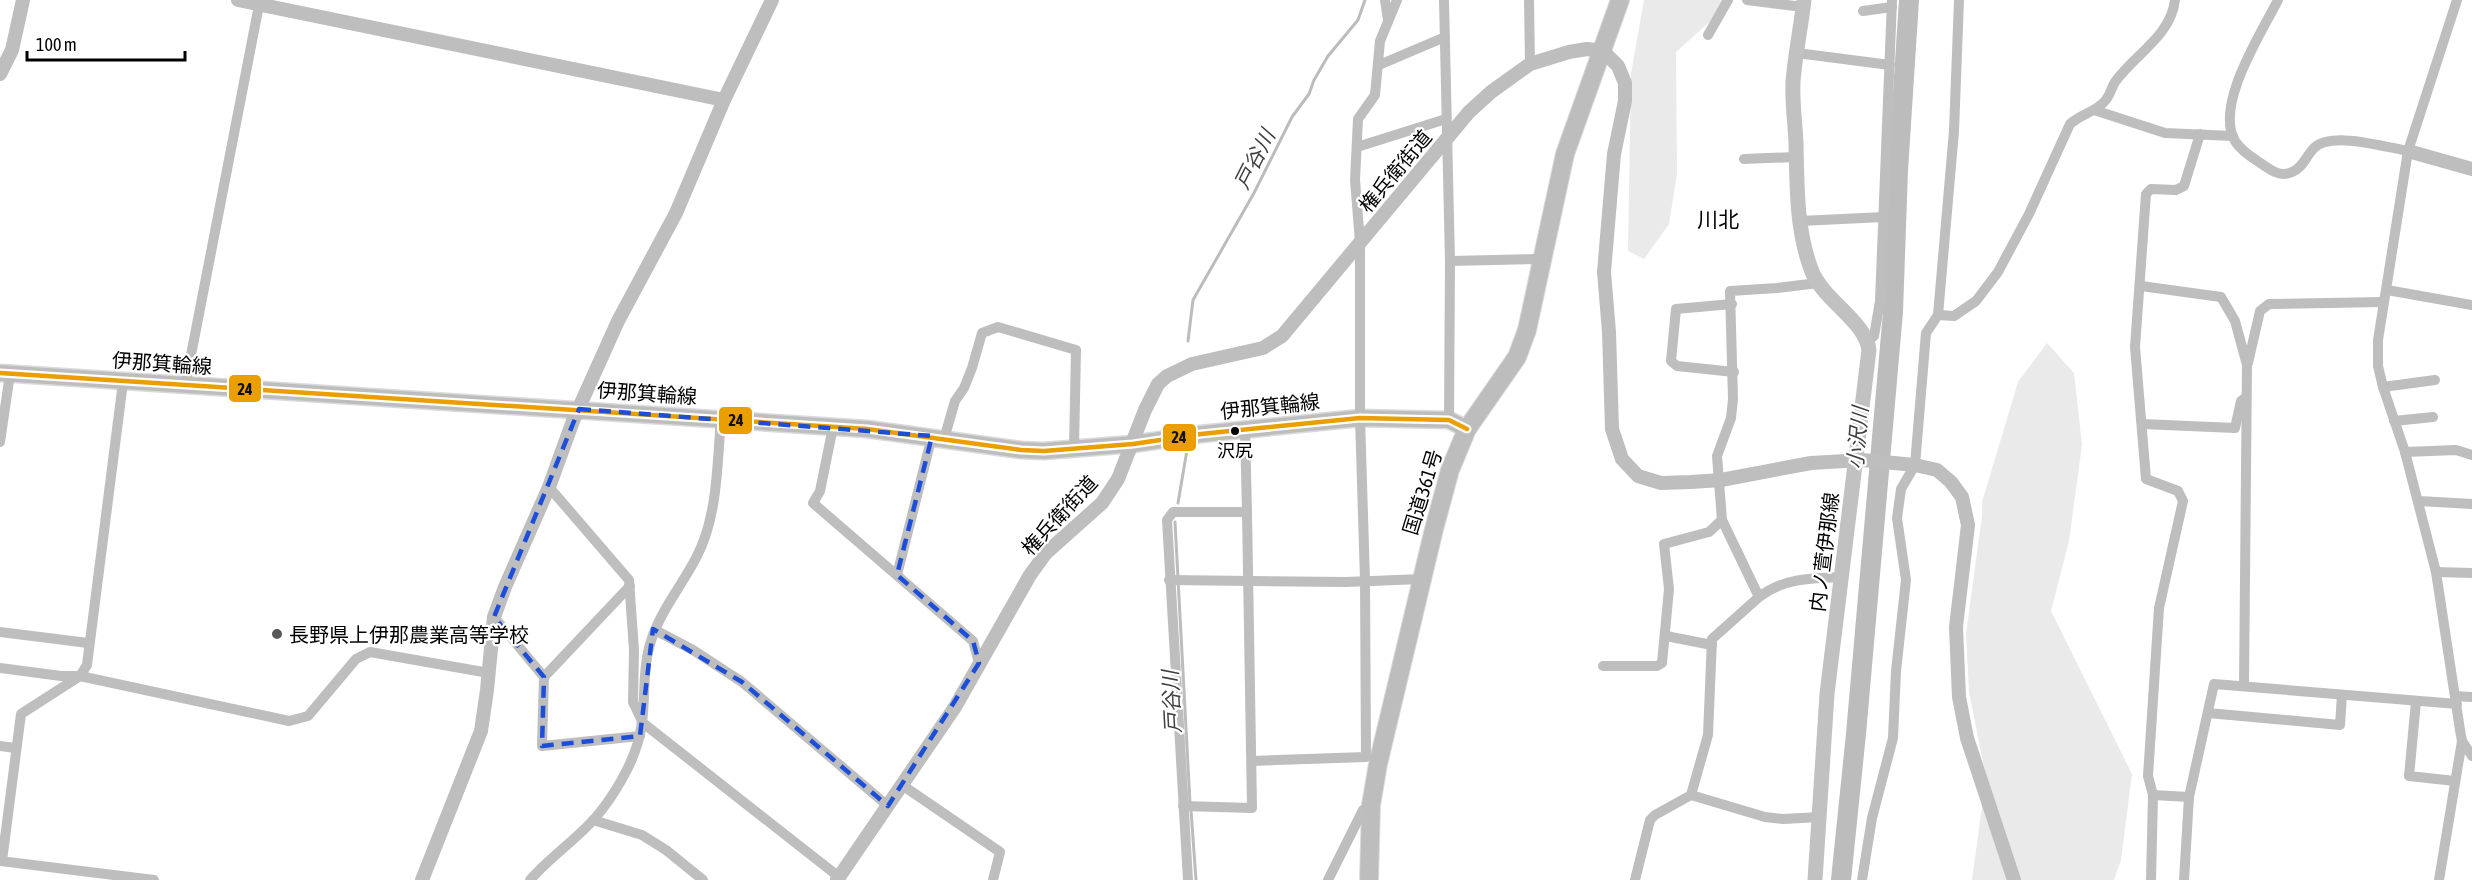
<svg xmlns="http://www.w3.org/2000/svg" width="2472" height="880" font-family="'Asap Condensed','Noto Sans JP',sans-serif">
	<style>
		.green { fill: #eaeaea }
		.lines { fill: none; stroke-linecap: round; stroke-linejoin: round }
		.stream { stroke: #bcbcbc; stroke-width: 3 }
		.river { stroke: #bcbcbc; stroke-width: 20 }
		.primary-casing { stroke: #dbdbdb; stroke-width: 19 }
		.trunk-casing { stroke: #dbdbdb; stroke-width: 20 }
		.minor { stroke: #bebebe; stroke-width: 10 }
		.tertiary { stroke: #bebebe; stroke-width: 14 }
		.secondary { stroke: #c1c1c1; stroke-width: 15 }
		.primary { stroke: #bdbdbd; stroke-width: 16 }
		.trunk { stroke: #bdbdbd; stroke-width: 18 }
		.bus-1-casing { stroke: #fff; stroke-width: 9 }
		.bus-1 { stroke: #eb9e00; stroke-width: 4.5 }
		.marked { fill: none; stroke: #1d4ed8; stroke-width: 4.5; stroke-dasharray: 12 8; stroke-linejoin: round }
		.bus-dot { fill: #000; stroke: #fff; stroke-width: 2 }
		.poi-dot { fill: #595959; stroke: #fff; stroke-width: 2 }
		.labels { text-anchor: middle; dominant-baseline: central; stroke-width: 4.5; stroke-linejoin: round; paint-order: stroke }
		.bus-label { font-size: 18px; fill: #000; stroke: #fff }
		.street-label { font-size: 20px; fill: #000; stroke: #fff }
		.poi-label { font-size: 20px; fill: #000; stroke: #fff; text-anchor: start }
		.water-label { font-size: 21px; font-style: italic; fill: #404040; stroke: #fff }
		.neighbourhood-label { font-size: 21px; fill: #000; stroke: #fff }
		.line-badge { stroke: #fff; stroke-width: 2 }
		.pale-badge-label { font-size: 16px; text-anchor: middle; font-weight: bold; fill: #111 }
	</style>
	<rect width="100%" height="100%" fill="#fff"/>
	<!-- green -->
	<g class="green">
		<path d="M1644,0H1734L1676,52L1677,174L1669,224L1644,259L1628,251L1631,73Z"/>
		<path d="M2047,343L2074,373L2082,445L2069,541L2051,611L2132,774L2121,860L2114,880H1972L1986,777L1969,692L1966,634L1982,516V502L2018,382Z"/>
	</g>
	<g class="lines">
		<!-- stream -->
		<g class="stream">
			<path d="M1188,341L1193,300L1254,193L1292,117L1309,94L1314,80L1328,56L1358,20L1365,0"/>
			<path d="M1178,503L1187,450"/>
			<path d="M1175,522L1190,803"/>
			<path d="M1191,810L1196,880"/>
		</g>
		<!-- river -->
		<path class="river" d="M1841,880L1856,734L1893,312L1898,170L1909,0"/>
		<!-- primary casing -->
		<g class="primary-casing">
			<path id="primary" d="M0,373L867,429L1021,450L1044,451L1133,444L1201,434L1360,418L1449,420L1467,429"/>
		</g>
		<!-- trunk casing -->
		<g class="trunk-casing">
			<path id="trunk" d="M1369,880L1371,805L1378,764L1434,529L1450,470L1467,429L1517,357L1527,330L1565,154L1620,0"/>
		</g>
		<!-- minor -->
		<g class="minor">
			<path d="M1385,0L1388,20"/>
			<path d="M1444,0L1450,261L1449,420"/>
			<path d="M1529,0L1530,64"/>
			<path d="M1747,0L1803,7"/>
			<path d="M2278,0C2262,32 2214,105 2235,141C2240,149 2251,157 2259,162C2269,169 2280,178 2292,172C2303,168 2306,156 2314,148C2332,131 2385,147 2408,151"/>
			<path d="M2457,0L2408,151L2378,340V366L2383,387L2405,452L2436,572L2460,730L2462,741L2472,756"/>
			<path d="M1863,11L1892,7"/>
			<path d="M1708,35L1728,0"/>
			<path d="M1797,53L1890,65"/>
			<path d="M1379,65L1445,37"/>
			<path d="M2094,110L2165,133L2233,136"/>
			<path d="M1357,147L1446,119"/>
			<path d="M1744,159L1796,157"/>
			<path d="M1800,221L1884,217"/>
			<path d="M1450,261L1541,259"/>
			<path d="M2141,286L2221,297L2235,321L2247,365L2244,685"/>
			<path d="M2387,290L2472,305"/>
			<path d="M1732,304L1676,309L1671,361L1677,366L1734,372"/>
			<path d="M1938,315L1954,316L1976,301L1998,272L2029,214L2070,124C2081,114 2095,112 2104,102C2110,97 2111,88 2115,82C2134,55 2171,36 2175,0"/>
			<path d="M1868,341L1874,336L1880,301L1892,0"/>
			<path d="M2248,363L2260,311L2269,304L2383,302"/>
			<path d="M185,386L260,0"/>
			<path d="M2383,387L2435,380"/>
			<path d="M2394,421L2433,417"/>
			<path d="M2142,424L2235,428L2241,401L2245,398"/>
			<path d="M833,427L820,491L813,503L973,641L979,663"/>
			<path d="M944,439L955,401L964,388L972,368L982,333L998,327L1076,350L1074,448"/>
			<path d="M0,442L10,374"/>
			<path d="M2405,452L2456,450L2472,455"/>
			<path d="M549,487L629,580L634,650L633,702L643,723L839,877"/>
			<path d="M2419,501L2472,504"/>
			<path d="M2436,572L2472,573"/>
			<path d="M897,575L932,436"/>
			<path d="M1169,580L1346,582L1422,579"/>
			<path d="M1759,597C1783,578 1813,578 1842,577"/>
			<path d="M494,617L544,677L542,746L640,736"/>
			<path d="M655,630L693,650L742,682L888,806"/>
			<path d="M0,632L88,643"/>
			<path d="M1666,636L1712,645"/>
			<path d="M1603,666H1657L1662,663L1669,589L1664,544L1709,532L1722,520L1717,456L1731,418L1733,399L1730,291L1777,288L1818,283"/>
			<path d="M0,668L61,676H80L289,721L308,716L356,659L370,652L489,673"/>
			<path d="M544,677L630,586"/>
			<path d="M2455,696L2472,697"/>
			<path d="M2416,702L2409,776L2455,781"/>
			<path d="M2208,713L2340,725L2342,695"/>
			<path d="M0,746L15,748"/>
			<path d="M1252,761L1366,757L1365,580L1360,418V242L1355,180L1358,119L1375,95L1380,41L1397,0"/>
			<path d="M902,785L1000,852L993,880"/>
			<path d="M1691,795L1708,735L1712,639L1759,597L1722,520"/>
			<path d="M2189,797L2153,795L2148,776L2159,608L2183,501L2178,491L2146,479L2135,347L2146,194L2151,189L2176,190L2184,186L2200,134"/>
			<path d="M1183,806L1252,808L1247,512"/>
			<path d="M593,820L642,835L666,850L703,880"/>
			<path d="M0,861L154,880"/>
			<path d="M2,861L21,714L80,676L87,665L123,382"/>
			<path d="M530,880C550,857 576,840 596,817C613,797 631,767 638,742C648,708 640,671 652,638C662,609 682,585 696,558C718,517 717,464 721,419"/>
			<path d="M1188,880L1167,520L1173,512H1247L1245,430"/>
			<path d="M1328,880L1363,810L1371,805"/>
			<path d="M1635,880L1650,820L1655,815L1691,795L1765,817L1783,819L1820,817"/>
			<path d="M1862,880L1872,818L1893,738L1896,671L1906,580L1897,518L1901,489L1915,465L1926,333L1938,315L1954,131L1959,0"/>
			<path d="M2151,880L2153,795"/>
			<path d="M2184,880L2189,797L2214,684L2457,704"/>
			<path d="M2439,880L2462,741"/>
		</g>
		<!-- tertiary -->
		<g class="tertiary">
			<path d="M238,0L724,100"/>
			<path d="M0,74L12,50L23,0"/>
			<path d="M2408,151L2472,169"/>
			<path d="M422,880L481,731L487,690L494,617L505,587L549,487L573,421L618,321L676,213L724,100L772,0"/>
			<path d="M837,880L955,707L1030,575L1046,553L1102,503L1118,479L1145,410L1158,384L1167,376L1192,364L1263,348L1282,336L1469,112L1491,92L1530,64L1569,52L1587,49L1603,51L1618,66L1625,83V101L1614,154L1604,272L1609,332L1612,429L1622,459L1638,476L1661,483L1691,482L1721,480L1811,463L1862,460L1915,465L1937,470L1951,482L1962,497L1968,525L1956,627L1959,697L1967,738L2014,880"/>
		</g>
		<!-- secondary -->
		<path class="secondary" d="M1804,0C1801,27 1795,55 1793,82C1792,102 1795,122 1796,142C1797,184 1796,229 1811,269C1822,300 1865,320 1869,350L1827,694L1815,880"/>
		<!-- primary -->
		<use href="#primary" class="primary"/>
		<!-- trunk -->
		<use href="#trunk" class="trunk"/>
		<!-- bus-1 casing -->
		<g class="bus-1-casing">
			<path id="bus-1" d="M0,373L867,429L1021,450L1044,451L1133,444L1201,434L1360,418L1449,420L1467,429"/>
		</g>
		<!-- bus-1 -->
		<use href="#bus-1" class="bus-1"/>
	</g>
	<!-- marked area -->
	<path class="marked" d="M579,409L932,436L897,575L973,641L979,663L888,806L742,682L653,629L640,736L542,746L544,677L494,617Z"/>
	<!-- markers -->
	<circle class="bus-dot" cx="1235" cy="431" r="5"/>
	<circle class="poi-dot" cx="277" cy="634" r="6"/>
	<g class="labels">
		<!-- bus labels -->
		<g class="bus-label">
			<text x="1235" y="450">沢尻</text>
		</g>
		<!-- street labels -->
		<g class="street-label">
			<text transform="translate(1395 171) rotate(-50)">権兵衛街道</text>
			<text transform="translate(162 363) rotate(4)">伊那箕輪線</text>
			<text transform="translate(647 393) rotate(4)">伊那箕輪線</text>
			<text transform="translate(1270 406) rotate(-6)">伊那箕輪線</text>
			<text transform="translate(1422 492) rotate(-73)">国道361号</text>
			<text transform="translate(1059 515) rotate(-47)">権兵衛街道</text>
			<text transform="translate(1824 552) rotate(-83)">内ノ萱伊那線</text>
		</g>
		<!-- poi labels -->
		<g class="poi-label">
			<text x="289" y="634">長野県上伊那農業高等学校</text>
		</g>
		<!-- water labels -->
		<g class="water-label">
			<text transform="translate(1254 159) rotate(-63)">戸谷川</text>
			<text transform="translate(1857 438) rotate(-85)">小沢川</text>
			<text transform="translate(1171 702) rotate(-93)">戸谷川</text>
		</g>
		<!-- neighbourhood labels -->
		<g class="neighbourhood-label">
			<text x="1718" y="219">川北</text>
		</g>
	</g>
	<g class="line-badge">
		<rect x="228" y="374" width="34" height="29" rx="6" fill="#eb9e00"/>
		<rect x="718" y="406" width="35" height="29" rx="6" fill="#eb9e00"/>
		<rect x="1162" y="423" width="35" height="29" rx="6" fill="#eb9e00"/>
	</g>
	<g class="pale-badge-label">
		<text x="245" y="395">24</text>
		<text x="736" y="426">24</text>
		<text x="1179" y="443">24</text>
	</g>
	<!-- scale -->
	<path d="M27 51v9h158v-9" fill="none" stroke="#000000" stroke-width="3"/>
	<text x="36" y="51" font-size="18" fill="#000000" stroke="#ffffff" stroke-width="4.5" paint-order="stroke">100 m</text>
</svg>
